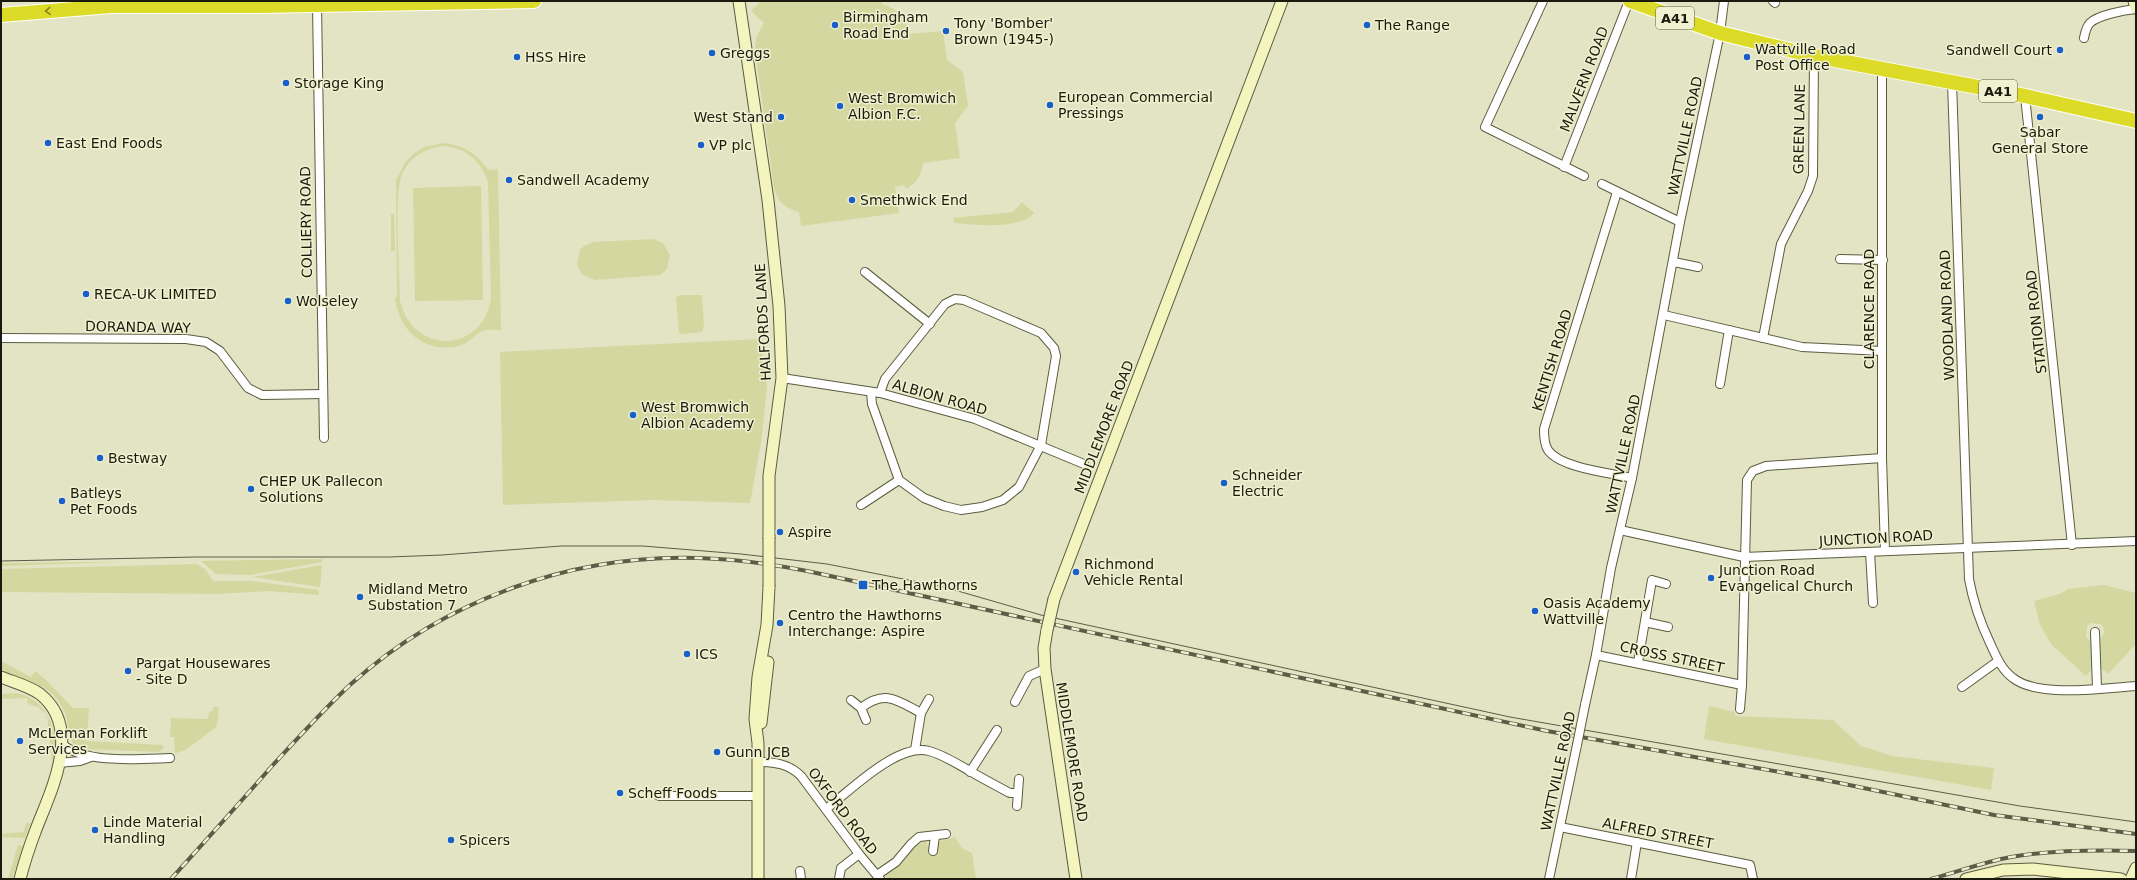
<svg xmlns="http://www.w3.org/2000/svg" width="2137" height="880" font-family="'DejaVu Sans',sans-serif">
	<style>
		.green { fill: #d5d7a0; fill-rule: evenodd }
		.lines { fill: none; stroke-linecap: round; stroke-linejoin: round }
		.street-casing { stroke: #5b5c3f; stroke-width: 10 }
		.secondary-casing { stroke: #5b5c3f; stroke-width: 13 }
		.highway-casing { stroke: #fff; stroke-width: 16 }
		.street { stroke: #fff; stroke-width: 8 }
		.secondary { stroke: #f4f4be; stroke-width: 11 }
		.highway { stroke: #dcdb28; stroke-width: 14 }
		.tram { stroke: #5c5c49; stroke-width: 1 }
		.rail-casing { stroke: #5c5c49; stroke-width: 4 }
		.rail { stroke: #f0f1d0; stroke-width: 2.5; stroke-dasharray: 8; stroke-linecap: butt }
		.street-bridge-casing { stroke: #5b5c3f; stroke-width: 10; stroke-linecap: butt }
		.secondary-bridge-casing { stroke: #5b5c3f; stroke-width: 13; stroke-linecap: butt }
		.street-bridge { stroke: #fff; stroke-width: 8 }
		.secondary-bridge { stroke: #f4f4be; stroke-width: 11 }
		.oneway { stroke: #85841c }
		.poi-dot { fill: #195fca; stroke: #f0f1d0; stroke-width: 1.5 }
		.labels { text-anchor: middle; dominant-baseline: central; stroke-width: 3; stroke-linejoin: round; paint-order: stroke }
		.shield { fill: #f0f1d0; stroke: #5a5a48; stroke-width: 1 }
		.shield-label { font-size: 13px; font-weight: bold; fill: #1a1a0e }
		.poi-label { font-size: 14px; fill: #1a1a0e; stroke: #f0f1d0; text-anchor: start }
		.street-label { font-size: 14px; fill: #1a1a0e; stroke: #f0f1d0 }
	</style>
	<rect width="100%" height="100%" fill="#e3e4c3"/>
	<!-- green -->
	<g class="green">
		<path d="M761,1H883L882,4C899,9 905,18 910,34L943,31L947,60L963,72L968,106L955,123L960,158L923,163C921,177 917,182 906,189L904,185L895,187L899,213L801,226L799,212C785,208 778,202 774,188L755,51L756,38L764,23L751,11Z"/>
		<path d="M444,143C463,145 477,153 488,170L498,169L501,330C496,330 487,329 482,331C474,335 469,343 459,346C425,354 398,331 395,297H397L396,180L405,163L413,154L424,147ZM442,146C465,147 480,160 488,181L491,299C482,354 413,355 400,301C400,276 393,189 403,172C411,156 425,149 442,146Z"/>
		<path d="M481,186L483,300L415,301L413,188Z"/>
		<path d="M1022,202L1034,213C1019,230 976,225 955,223L953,218L1013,212Z"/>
		<path d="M391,214H394L395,251H391Z"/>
		<path d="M653,239L663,243L670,255L667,269L660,275L595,280L583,275L577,265L580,250L584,246L594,242Z"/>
		<path d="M680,295H702L704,326L702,332L681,334L679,332L676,298Z"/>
		<path d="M760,339L767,387L761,443L750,503L653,500L503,505L500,352Z"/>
		<path d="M322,559V562L250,575L216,574L201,561L131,562Z"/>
		<path d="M100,562H121L1,566V563Z"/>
		<path d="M197,564L205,569L213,581H253L319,590V595L269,591L219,594L1,592V569Z"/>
		<path d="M322,565L320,587L252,577Z"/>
		<path d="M2104,585L2136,593V644L2108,674L2101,668L2099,642L2104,633V628L2100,624L2091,623L2087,626L2086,637L2091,642L2093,668L2086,676L2051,644L2040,625L2034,601L2060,594L2068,589Z"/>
		<path d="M1,661L31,677L35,671L46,680L73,708H89L87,741L163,745L164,747L159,752L86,749L74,745C68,736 69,723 65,713C52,681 27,684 1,669Z"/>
		<path d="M16,693C52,700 63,741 49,771L52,762L47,715L38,707L28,704L27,698L1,699V694Z"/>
		<path d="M1709,706L1735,712V716L1833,720L1861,746L1892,756L1994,768L1991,790L1704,739Z"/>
		<path d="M213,707H219L217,726C209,732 184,754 175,753L174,737H170L171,718L208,719L209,712L213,711Z"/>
		<path d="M27,822L30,824L25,838L1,837V834L23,832Z"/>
		<path d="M955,837L962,848L972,853L976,879H888L885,876C892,870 902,863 907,856C913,847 915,841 926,840L929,850L936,851L940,841Z"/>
		<path d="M18,845L23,846L12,879H8Z"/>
	</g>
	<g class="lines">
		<!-- street casing -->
		<g class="street-casing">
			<g id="street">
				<path d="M1543,1L1485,127L1584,176"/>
				<path d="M1773,1L1775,3"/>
				<path d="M317,5L324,438"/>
				<path d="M2084,38C2085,33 2086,27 2090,23C2098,15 2125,10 2136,9"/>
				<path d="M1882,68V458L1885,551"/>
				<path d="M1952,82L1969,579C1973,601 1980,622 1990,643C1996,656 2001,669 2013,678C2038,698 2104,688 2136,686"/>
				<path d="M2025,96L2072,545"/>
				<path d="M1564,167L1629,1"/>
				<path d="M1602,184L1680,222"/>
				<path d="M1617,192L1544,429C1544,435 1544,444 1548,450C1560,468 1611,473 1632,478"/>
				<path d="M1840,259L1883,260"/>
				<path d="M1674,262L1698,267"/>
				<path d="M865,272L930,324"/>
				<path d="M1664,315L1802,347L1882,351"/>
				<path d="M1,338L186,339L206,342L220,351L248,388L262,395L323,394"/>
				<path d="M1763,338L1781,244L1808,191L1813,176L1814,56"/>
				<path d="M782,378L880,393L975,419L1084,464"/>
				<path d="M1720,384L1729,330"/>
				<path d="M871,392L872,404L899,480L924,498L944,506L961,510L982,507L1003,500L1019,487L1041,445L1056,356L1054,348L1041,333L964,300L955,299L945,304L885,379L880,393"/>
				<path d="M861,505L899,480"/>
				<path d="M1620,530L1744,557L2136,541"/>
				<path d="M1870,552L1873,603"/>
				<path d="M1645,622L1668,627"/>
				<path d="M2095,632L2097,688"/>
				<path d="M1596,655L1742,685"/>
				<path d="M1638,662L1652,580L1666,584"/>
				<path d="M1962,687L1998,661"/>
				<path d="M851,700L861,708L866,720"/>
				<path d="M1015,702L1029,676L1045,669"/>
				<path d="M1585,705L1596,655L1611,568L1632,478L1680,222L1720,33L1724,1"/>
				<path d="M861,708C886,689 898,701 921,713"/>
				<path d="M1740,709L1742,685L1747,480L1753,471L1766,466L1882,458"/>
				<path d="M62,744C85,764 139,759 170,758"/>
				<path d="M915,750L921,713L929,699"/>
				<path d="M758,762C775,762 789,764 801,776L859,854L880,879"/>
				<path d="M59,763L80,761L91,757"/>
				<path d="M970,772L997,730"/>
				<path d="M659,796H758"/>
				<path d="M1017,806L1019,779"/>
				<path d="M826,809C851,790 897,743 929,751C944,755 957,764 970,771C983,779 997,786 1010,793H1018"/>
				<path d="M1560,827L1750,865L1753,879"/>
				<path d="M933,851L935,836"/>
				<path d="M800,871L801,879"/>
				<path d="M877,875L896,862L911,844L919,837L946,834"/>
				<path d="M839,879L841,868L859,854"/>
				<path d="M1549,879L1577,745"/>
				<path d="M1631,879L1637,842"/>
			</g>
		</g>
		<!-- secondary casing -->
		<g class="secondary-casing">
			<g id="secondary">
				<path d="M739,1L768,200L779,306L782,378L769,476V537"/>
				<path d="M2134,1L2136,8"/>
				<path d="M1054,599L1282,1"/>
				<path d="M1047,630L1044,648L1045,669L1076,879"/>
				<path d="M1,677C13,682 29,686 40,694C84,729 50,792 35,832C29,848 24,863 20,879"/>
				<path d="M761,723L768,662"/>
				<path d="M758,879V743L755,719L758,677L767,625L769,587"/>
				<path d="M1966,879L2003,870L2033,869L2121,879"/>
				<path d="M2131,879L2136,868"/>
			</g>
		</g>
		<!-- highway casing -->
		<g class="highway-casing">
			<g id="highway">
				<path d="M1630,1L1720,33L1814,56L2025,96L2136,121"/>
				<path d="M1,15L111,6H259L534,1"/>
			</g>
		</g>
		<!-- street -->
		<use href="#street" class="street"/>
		<!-- secondary -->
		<use href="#secondary" class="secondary"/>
		<!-- highway -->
		<use href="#highway" class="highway"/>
		<!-- tram -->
		<path class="tram" d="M1,561L196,557H389L442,555L561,546H643L741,554L827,564L944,587L1041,615L1510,717L2020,806L2136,822"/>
		<!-- rail casing -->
		<g class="rail-casing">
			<g id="rail">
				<path d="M171,879C205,841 239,804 272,766C298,738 323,710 351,684C444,600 572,554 698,558C735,559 771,564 807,571L1547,731L1825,780L1994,815L2136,834"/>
				<path d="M1931,879C1957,872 1984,862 2011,857C2051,850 2095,850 2136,851"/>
			</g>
		</g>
		<!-- rail -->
		<use href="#rail" class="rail"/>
		<!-- street-bridge casing -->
		<g class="street-bridge-casing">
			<path id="street-bridge" d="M1577,745L1585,705"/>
		</g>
		<!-- secondary-bridge casing -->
		<g class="secondary-bridge-casing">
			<g id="secondary-bridge">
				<path d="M769,587V537"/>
				<path d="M1047,630L1054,599"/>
			</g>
		</g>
		<!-- street-bridge -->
		<use href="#street-bridge" class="street-bridge"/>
		<!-- secondary-bridge -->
		<use href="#secondary-bridge" class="secondary-bridge"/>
	</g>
	<!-- one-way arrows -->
	<defs><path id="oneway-chevron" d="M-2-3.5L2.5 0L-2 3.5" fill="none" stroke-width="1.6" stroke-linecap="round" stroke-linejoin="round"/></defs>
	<use class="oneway" href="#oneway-chevron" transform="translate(48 11) rotate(176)"/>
	<!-- markers -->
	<g class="poi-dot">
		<circle cx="835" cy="25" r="4"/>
		<circle cx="1367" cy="25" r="4"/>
		<circle cx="946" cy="31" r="4"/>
		<circle cx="2060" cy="50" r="4"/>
		<circle cx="712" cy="53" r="4"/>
		<circle cx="517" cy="57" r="4"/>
		<circle cx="1747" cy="57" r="4"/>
		<circle cx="286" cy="83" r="4"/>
		<circle cx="1050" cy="105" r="4"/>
		<circle cx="840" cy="106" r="4"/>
		<circle cx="781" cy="117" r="4"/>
		<circle cx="2040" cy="117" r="4"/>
		<circle cx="48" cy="143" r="4"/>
		<circle cx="701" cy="145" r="4"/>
		<circle cx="509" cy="180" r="4"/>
		<circle cx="852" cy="200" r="4"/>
		<circle cx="86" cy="294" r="4"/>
		<circle cx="288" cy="301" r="4"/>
		<circle cx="633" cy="415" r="4"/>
		<circle cx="100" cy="458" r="4"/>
		<circle cx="1224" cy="483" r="4"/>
		<circle cx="251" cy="489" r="4"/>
		<circle cx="62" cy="501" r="4"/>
		<circle cx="780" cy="532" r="4"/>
		<circle cx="1076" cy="572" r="4"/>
		<circle cx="1711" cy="578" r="4"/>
		<rect x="858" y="580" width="10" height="10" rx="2"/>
		<circle cx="360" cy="597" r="4"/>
		<circle cx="1535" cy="611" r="4"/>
		<circle cx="780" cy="623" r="4"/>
		<circle cx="687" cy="654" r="4"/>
		<circle cx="128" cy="671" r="4"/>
		<circle cx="20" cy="741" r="4"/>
		<circle cx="717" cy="752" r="4"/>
		<circle cx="620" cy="793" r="4"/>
		<circle cx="95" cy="830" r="4"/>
		<circle cx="451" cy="840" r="4"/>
	</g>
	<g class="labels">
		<!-- shield labels -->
		<g class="shield">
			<rect x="1656" y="7" width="38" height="22" rx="3"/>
			<rect x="1979" y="80" width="38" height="22" rx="3"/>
		</g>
		<g class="shield-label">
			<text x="1675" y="18">A41</text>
			<text x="1998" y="91">A41</text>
		</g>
		<!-- poi labels -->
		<g class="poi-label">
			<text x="843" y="17">Birmingham<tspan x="843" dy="16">Road End</tspan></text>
			<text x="954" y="23">Tony 'Bomber'<tspan x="954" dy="16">Brown (1945-)</tspan></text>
			<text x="1375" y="25">The Range</text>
			<text x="1755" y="49">Wattville Road<tspan x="1755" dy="16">Post Office</tspan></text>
			<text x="2052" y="50" text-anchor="end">Sandwell Court</text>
			<text x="720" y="53">Greggs</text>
			<text x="525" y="57">HSS Hire</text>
			<text x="294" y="83">Storage King</text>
			<text x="1058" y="97">European Commercial<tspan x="1058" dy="16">Pressings</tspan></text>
			<text x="848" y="98">West Bromwich<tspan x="848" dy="16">Albion F.C.</tspan></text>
			<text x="773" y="117" text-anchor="end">West Stand</text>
			<text x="2040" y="132" text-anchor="middle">Sabar<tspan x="2040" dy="16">General Store</tspan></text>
			<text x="56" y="143">East End Foods</text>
			<text x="709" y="145">VP plc</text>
			<text x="517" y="180">Sandwell Academy</text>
			<text x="860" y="200">Smethwick End</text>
			<text x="94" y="294">RECA-UK LIMITED</text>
			<text x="296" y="301">Wolseley</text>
			<text x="641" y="407">West Bromwich<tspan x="641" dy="16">Albion Academy</tspan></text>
			<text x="108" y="458">Bestway</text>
			<text x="1232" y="475">Schneider<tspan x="1232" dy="16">Electric</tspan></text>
			<text x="259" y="481">CHEP UK Pallecon<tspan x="259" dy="16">Solutions</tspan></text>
			<text x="70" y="493">Batleys<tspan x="70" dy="16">Pet Foods</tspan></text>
			<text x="788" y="532">Aspire</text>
			<text x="1084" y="564">Richmond<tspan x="1084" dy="16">Vehicle Rental</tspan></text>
			<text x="1719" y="570">Junction Road<tspan x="1719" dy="16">Evangelical Church</tspan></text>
			<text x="872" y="585">The Hawthorns</text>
			<text x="368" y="589">Midland Metro<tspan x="368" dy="16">Substation 7</tspan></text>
			<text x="1543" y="603">Oasis Academy<tspan x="1543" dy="16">Wattville</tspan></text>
			<text x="788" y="615">Centro the Hawthorns<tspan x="788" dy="16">Interchange: Aspire</tspan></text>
			<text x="695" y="654">ICS</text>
			<text x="136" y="663">Pargat Housewares<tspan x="136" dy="16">- Site D</tspan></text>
			<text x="28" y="733">McLeman Forklift<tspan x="28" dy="16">Services</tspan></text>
			<text x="725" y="752">Gunn JCB</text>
			<text x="628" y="793">Scheff Foods</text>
			<text x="103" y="822">Linde Material<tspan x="103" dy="16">Handling</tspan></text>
			<text x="459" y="840">Spicers</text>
		</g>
		<!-- street labels -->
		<g class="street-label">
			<text transform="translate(1584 79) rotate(-69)">MALVERN ROAD</text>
			<text transform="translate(1799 129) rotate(-89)">GREEN LANE</text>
			<text transform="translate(1685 136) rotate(-78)">WATTVILLE ROAD</text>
			<text transform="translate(306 222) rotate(-91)">COLLIERY ROAD</text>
			<text transform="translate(1869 309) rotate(-90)">CLARENCE ROAD</text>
			<text transform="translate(1947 315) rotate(-92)">WOODLAND ROAD</text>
			<text transform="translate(763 322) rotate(-93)">HALFORDS LANE</text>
			<text transform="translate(2036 322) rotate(-96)">STATION ROAD</text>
			<text transform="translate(138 327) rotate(1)">DORANDA WAY</text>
			<text transform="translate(1552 360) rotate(-73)">KENTISH ROAD</text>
			<text transform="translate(940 397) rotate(16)">ALBION ROAD</text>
			<text transform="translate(1104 427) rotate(-69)">MIDDLEMORE ROAD</text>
			<text transform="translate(1623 454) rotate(-78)">WATTVILLE ROAD</text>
			<text transform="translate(1876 538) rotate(-3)">JUNCTION ROAD</text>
			<text transform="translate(1672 657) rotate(12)">CROSS STREET</text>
			<text transform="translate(1072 752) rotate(81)">MIDDLEMORE ROAD</text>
			<text transform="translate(1558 771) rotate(-78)">WATTVILLE ROAD</text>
			<text transform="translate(843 811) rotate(53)">OXFORD ROAD</text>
			<text transform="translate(1658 833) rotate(11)">ALFRED STREET</text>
		</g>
	</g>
	<!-- border -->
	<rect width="2137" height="880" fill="none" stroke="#1a1a0e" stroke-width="4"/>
</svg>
